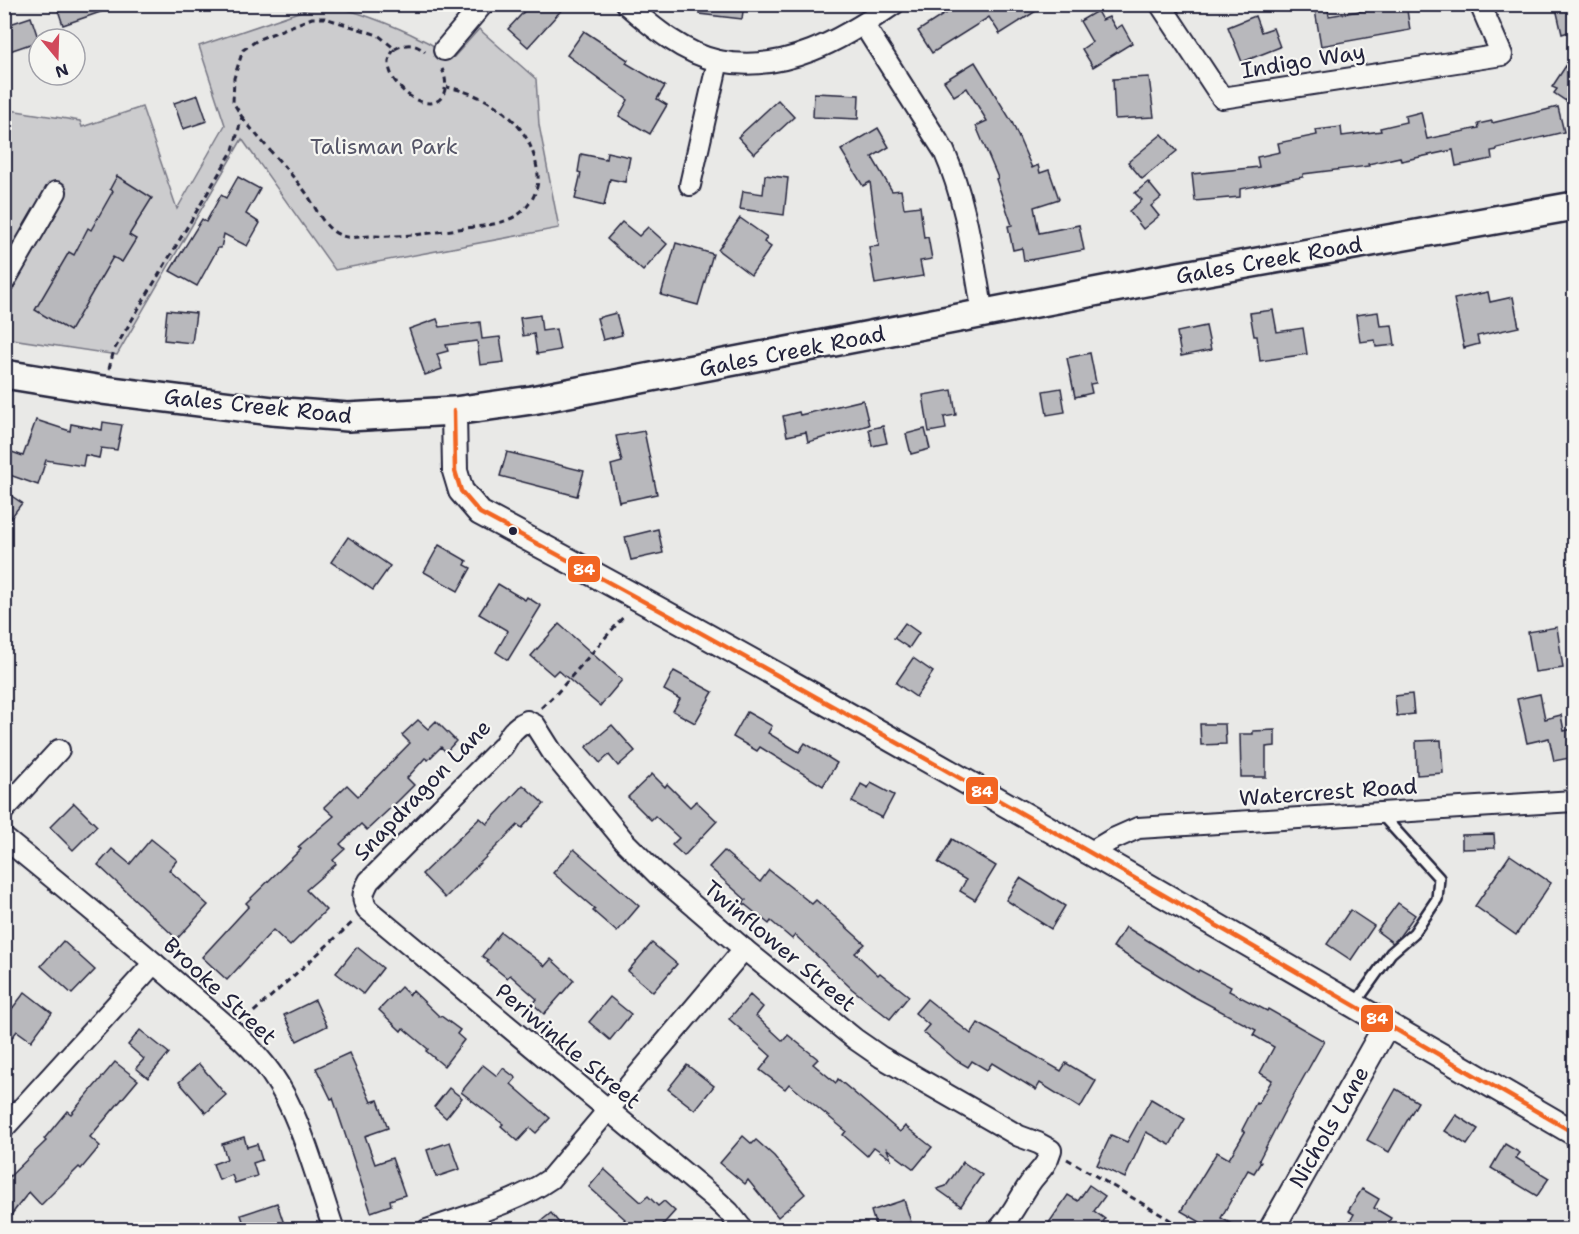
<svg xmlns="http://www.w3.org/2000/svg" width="1579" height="1234" font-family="'Shantell Sans',sans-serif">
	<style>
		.green { fill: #ccccce; stroke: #777784; stroke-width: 1.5 }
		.building { fill: #b8b8bc; stroke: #22223b; stroke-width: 1.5 }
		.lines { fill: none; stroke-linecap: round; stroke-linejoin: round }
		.service-casing { stroke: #22223b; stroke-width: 14 }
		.minor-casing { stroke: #22223b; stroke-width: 24 }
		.tertiary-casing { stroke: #22223b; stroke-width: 28 }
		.secondary-casing { stroke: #22223b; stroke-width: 32 }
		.path { stroke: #22223b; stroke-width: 3; stroke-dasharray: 6 4.5; stroke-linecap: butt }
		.service { stroke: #f6f6f2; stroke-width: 9 }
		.minor { stroke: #f6f6f2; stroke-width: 20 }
		.tertiary { stroke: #f6f6f2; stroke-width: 24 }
		.secondary { stroke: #f6f6f2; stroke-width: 27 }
		.bus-1-casing { stroke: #f6f6f2; stroke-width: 9 }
		.bus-1 { stroke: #f26522; stroke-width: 4.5 }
		.bus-dot { fill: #22223b; stroke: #f6f6f2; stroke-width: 2 }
		.labels { text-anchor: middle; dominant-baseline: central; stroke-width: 4.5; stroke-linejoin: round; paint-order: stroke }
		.street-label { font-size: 22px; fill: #22223b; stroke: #f6f6f2 }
		.park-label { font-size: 22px; fill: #555567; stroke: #f6f6f2 }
		.line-badge { stroke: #f6f6f2; stroke-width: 2 }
		.badge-label { font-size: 16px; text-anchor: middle; font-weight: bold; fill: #fff }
	</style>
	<rect width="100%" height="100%" fill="#e9e9e7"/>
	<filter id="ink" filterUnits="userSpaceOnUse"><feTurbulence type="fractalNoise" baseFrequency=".0167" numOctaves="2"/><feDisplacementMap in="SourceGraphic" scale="12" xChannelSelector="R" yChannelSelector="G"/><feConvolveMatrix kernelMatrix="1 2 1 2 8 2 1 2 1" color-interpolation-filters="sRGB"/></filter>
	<g filter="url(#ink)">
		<!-- green -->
		<path class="green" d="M319,5C342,4 400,28 421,39C433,44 442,53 454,57L479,29L536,79L539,125L559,228L335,270L242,139L117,355L5,338L4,113L10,110L80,121L82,127L142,107L177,209L225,125L199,46Z"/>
		<!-- building -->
		<g class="building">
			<path d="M56,4H114L115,7L63,25Z"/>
			<path d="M531,4H567L528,47L508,29Z"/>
			<path d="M699,4H744L742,19L699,14Z"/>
			<path d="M960,4H1047L1000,34L989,17L932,53L918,31Z"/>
			<path d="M1314,4H1327L1329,16L1385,7V4H1406L1410,30L1321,46Z"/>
			<path d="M1555,4H1575V30L1562,34Z"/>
			<path d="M1097,11L1102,20L1109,17L1116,29L1122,25L1132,43L1093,67L1082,49L1092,42L1080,21Z"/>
			<path d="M1255,16L1261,32L1273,28L1280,47L1242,62L1228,27Z"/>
			<path d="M31,17L39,41L4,53V26Z"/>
			<path d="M584,31L628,60L626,63L665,86L657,99L667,105L650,134L619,116L628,100L567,55Z"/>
			<path d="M1575,52V107L1554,93L1557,89L1552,87Z"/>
			<path d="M975,62L1012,122L1032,168L1038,165L1040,173L1049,170L1059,199L1034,207L1039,233L1079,225L1084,250L1024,261L1022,248L1013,250L1008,226L1012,225L996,179L998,178L976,126L987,121L967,88L954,96L944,81Z"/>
			<path d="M1149,77L1154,117L1115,119L1113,79Z"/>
			<path d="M814,93L859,95L858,119L813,117Z"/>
			<path d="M198,95L207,121L183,129L174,103Z"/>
			<path d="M778,100L794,117L754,154L738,137Z"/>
			<path d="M1558,107L1564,132L1497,148V150L1491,151L1492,159L1456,166L1453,150L1401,161L1400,157L1368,164L1369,166L1303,174V177L1240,189V197L1195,201L1192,174L1259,167L1257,157L1280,152L1278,143L1317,135L1316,130L1341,127L1342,136L1381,131L1380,128L1406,122L1405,116L1421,112L1427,139L1479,128L1478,124L1492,121V123Z"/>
			<path d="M878,128L889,147L872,157L892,191L901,190L904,208L920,206L924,238L928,237L932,259L920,261L923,276L875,284L869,247L879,246L870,182L863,186L841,150Z"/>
			<path d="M1162,134L1177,151L1142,179L1128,162Z"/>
			<path d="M607,152L630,157L625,182L610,179L604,206L575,199L581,173L578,172L581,154L606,159Z"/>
			<path d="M765,175L788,178L784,215L740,209L743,191L763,194Z"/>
			<path d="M117,176L152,198L129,235L136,239L122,262L113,257L70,331L35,310L69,252L74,255L88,228L91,230L113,191L110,189Z"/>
			<path d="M238,177L260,189L246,214L260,223L247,246L224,234L221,248H218L197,286L170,271L202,219L206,222L221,195L226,198Z"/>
			<path d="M1148,182L1161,198L1151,206L1159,216L1143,229L1129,211L1142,200L1135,193Z"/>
			<path d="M740,218L767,237L764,242L771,247L751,275L718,250Z"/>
			<path d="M622,222L639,236L648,227L667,244L643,271L607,239Z"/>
			<path d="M676,243L713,254L698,305L661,295Z"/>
			<path d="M1488,292L1490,302L1513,297L1519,327L1477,336L1479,344L1464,348L1454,299Z"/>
			<path d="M167,310L196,313L192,343L164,340Z"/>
			<path d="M1273,310L1277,332L1303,328L1307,354L1260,361L1257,336H1254L1250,313Z"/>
			<path d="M1378,312L1380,326L1392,325L1395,345L1376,347L1375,340L1360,342L1356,315Z"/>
			<path d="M616,313L622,335L603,340L597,318Z"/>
			<path d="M540,315L542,331L556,329L560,350L537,354L534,334L523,336L520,318Z"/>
			<path d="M437,319L440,327L480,322L482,339L500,337L504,362L480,365L477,341L446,345L448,351L437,354L442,369L425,375L409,329Z"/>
			<path d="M1206,326L1211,350L1181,356L1177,332Z"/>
			<path d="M1090,353L1096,383L1090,384L1092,393L1075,397L1067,358Z"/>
			<path d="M1061,388L1065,412L1047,415L1043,391Z"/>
			<path d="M952,390L956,415L944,417L946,429L929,432L923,395Z"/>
			<path d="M863,400L869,425L808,442L806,432L787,436L783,416L799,412L800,415Z"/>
			<path d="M36,420L70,431L71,424L102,430L103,422L122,425L117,450L101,448L99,458L85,455L83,466L46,460L38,485L4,473V465L9,451L23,456Z"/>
			<path d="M883,426L887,443L872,446L869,429Z"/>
			<path d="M925,429L930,449L911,454L906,434Z"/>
			<path d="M644,431L657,494L619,502L611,465L622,462L616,436Z"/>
			<path d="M507,452L584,471L577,496L500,476Z"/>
			<path d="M4,491L22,503L4,527Z"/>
			<path d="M658,529L663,553L631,560L625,537Z"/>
			<path d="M348,537L390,566L373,590L331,562Z"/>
			<path d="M439,545L467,561L465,565L471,568L458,591L424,572Z"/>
			<path d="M498,584L525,600L527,597L541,606L508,660L496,652L508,631L479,614Z"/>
			<path d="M905,623L919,633L909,648L894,638Z"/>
			<path d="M559,624L622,680L600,706L558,670L553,675L531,656Z"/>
			<path d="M1557,627L1563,668L1535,672L1528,632Z"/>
			<path d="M913,658L933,672L916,697L896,683Z"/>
			<path d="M674,671L713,692L695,723L673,711L680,699L664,690Z"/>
			<path d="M1412,694L1414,714L1397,716L1395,696Z"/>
			<path d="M1540,694L1545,719L1561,715L1564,731L1572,729L1575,757L1554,761L1549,738L1527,743L1517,699Z"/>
			<path d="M747,712L772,726L768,733L799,752L805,743L837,763L823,786L760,747L757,751L733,737Z"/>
			<path d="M418,720L428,729L436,721L456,741L446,752L441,747L428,760L425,758L407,778L414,785L398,801L367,830L361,824L340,844L345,849L333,860L336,864L306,890L326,910L290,946L273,930L227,980L202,957L249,906L246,903L301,849L298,847L334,816L324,807L347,785L358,796L410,743L402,735Z"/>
			<path d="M1200,724H1225L1226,744L1201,745Z"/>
			<path d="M612,725L635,751L618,766L609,755L600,763L586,747Z"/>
			<path d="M1275,730V746L1266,747V777H1241L1240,734H1253V731Z"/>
			<path d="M1441,740L1443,773L1417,775L1416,741Z"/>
			<path d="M652,774L665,787L667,784L690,807L696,801L717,821L684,856L672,845L679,838L655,816L651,820L628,797Z"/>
			<path d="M871,783L894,795L882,818L852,802L861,784L868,788Z"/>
			<path d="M523,785L544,804L522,828L518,825L445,898L422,874L480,818L487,824Z"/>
			<path d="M74,803L97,826L73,850L50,827Z"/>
			<path d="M1494,834L1495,848L1462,849V835Z"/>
			<path d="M151,839L177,860L169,870L208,905L177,939L98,865L112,849L130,864Z"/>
			<path d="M952,839L996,866L975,900L960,891L966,880L938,863Z"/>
			<path d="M574,849L639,906L617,932L593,911L595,909L553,873Z"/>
			<path d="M724,851L760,882L769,870L812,904L816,900L865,944L855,953L878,975L880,973L909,996L890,1019L852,989L795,935L792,939L771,921L769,924L743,903L746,900L709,867Z"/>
			<path d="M1510,855L1551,883L1516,935L1475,906Z"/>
			<path d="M1020,878L1065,906L1051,929L1006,900Z"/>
			<path d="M1398,903L1415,915L1399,937L1393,943L1377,931Z"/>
			<path d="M1350,910L1374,926L1351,960L1327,944Z"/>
			<path d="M1126,927L1198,972L1199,970L1231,987L1229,991L1267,1011L1268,1009L1324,1041L1283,1114L1259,1160L1261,1162L1254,1173L1248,1170L1221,1218L1242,1230H1214L1181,1211L1217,1152L1229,1159L1245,1132L1242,1130L1256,1103L1258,1104L1272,1080L1260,1073L1274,1047L1253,1035L1256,1030L1189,994L1113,947Z"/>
			<path d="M501,932L545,966L551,959L574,980L544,1014L533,1004L537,999L510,975L507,978L487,962L488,960L482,956Z"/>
			<path d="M63,941L95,970L72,994L41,966Z"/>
			<path d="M652,943L677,964L653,992L628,971Z"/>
			<path d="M357,947L383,968L363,994L336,973Z"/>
			<path d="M401,987L409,995L413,991L440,1017L441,1016L460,1030L457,1034L464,1040L444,1066L426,1051L428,1049L403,1028L401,1031L379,1010Z"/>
			<path d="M25,992L52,1013L31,1041L17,1031L4,1048V1019Z"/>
			<path d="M750,995L763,1007L756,1016L783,1041L788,1035L818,1059L813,1064L836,1083L838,1079L900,1132L905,1126L932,1147L914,1169L887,1149L891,1159L874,1147L867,1156L843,1135L846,1131L789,1084L785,1089L760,1070L771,1056L729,1019Z"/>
			<path d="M610,997L631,1014L610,1040L589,1022Z"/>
			<path d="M927,999L971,1034L978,1023L1061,1071L1066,1063L1096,1081L1080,1108L1040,1083L1036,1090L992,1063L987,1070L972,1061L968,1067L956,1060L923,1032L929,1025L915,1013Z"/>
			<path d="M315,1000L327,1026L297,1041L284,1015Z"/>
			<path d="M140,1030L169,1053L148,1078L136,1068L144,1059L128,1045Z"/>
			<path d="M349,1053L371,1102L378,1100L388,1128L365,1136L375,1164L392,1158L405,1195L390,1200L391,1205L371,1212L333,1098L331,1099L316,1068Z"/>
			<path d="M115,1062L138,1080L90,1137L100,1146L81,1169L79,1167L41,1205L29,1192L4,1224V1182L46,1141L44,1139L67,1111L71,1114Z"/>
			<path d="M199,1064L226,1095L206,1113L179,1082Z"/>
			<path d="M483,1065L497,1076L503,1068L516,1078L511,1084L550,1118L536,1133L530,1128L518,1141L501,1126L503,1124L461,1092Z"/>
			<path d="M687,1065L714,1086L695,1110L668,1089Z"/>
			<path d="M449,1088L462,1098L446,1118L434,1107Z"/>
			<path d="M1396,1089L1418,1102L1389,1152L1367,1140Z"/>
			<path d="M1151,1099L1185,1119L1170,1145L1146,1132L1125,1178L1097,1165L1111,1135L1127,1142Z"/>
			<path d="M1456,1115L1478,1129L1467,1145L1445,1131Z"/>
			<path d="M743,1136L752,1144L756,1140L774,1156L805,1194L778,1217L748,1180L745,1184L720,1163Z"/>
			<path d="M244,1137L247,1147L257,1144L262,1160L253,1163L257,1176L235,1183L232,1175L219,1180L213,1164L227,1159L222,1144Z"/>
			<path d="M450,1142L460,1169L436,1177L427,1150Z"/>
			<path d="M1505,1144L1520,1153L1516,1158L1549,1178L1537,1196L1491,1168Z"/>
			<path d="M963,1162L982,1175L961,1206L937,1189L946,1186Z"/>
			<path d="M604,1169L641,1202L648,1196L658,1206L664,1201L675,1211L658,1230H616L625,1219L589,1187Z"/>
			<path d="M1089,1185L1105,1196L1094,1211L1105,1219L1098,1230H1044L1068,1195L1078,1201Z"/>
			<path d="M1362,1189L1379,1199L1374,1208L1391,1218L1384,1230H1345L1354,1214L1348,1211Z"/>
			<path d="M904,1200L911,1222L889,1230H877L871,1211Z"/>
			<path d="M277,1203L286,1230H246L241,1215Z"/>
			<path d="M551,1213L565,1230H530Z"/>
		</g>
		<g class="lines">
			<!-- service casing -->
			<g class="service-casing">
				<path id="service" d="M1354,1005L1391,953L1414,933L1437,899L1439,878L1380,813"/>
			</g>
			<!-- minor casing -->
			<g class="minor-casing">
				<g id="minor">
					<path d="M626,4C652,27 684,54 719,61C784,74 843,39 894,4"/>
					<path d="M1160,4L1222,98L1502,55L1480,4"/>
					<path d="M864,25L944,151C967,203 973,258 983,314"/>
					<path d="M444,50L483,4"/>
					<path d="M690,185L718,61"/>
					<path d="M4,282L56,192"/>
					<path d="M4,810L59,750"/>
					<path d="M4,838C67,889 129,941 190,994C217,1018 250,1043 271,1073C301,1115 317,1181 334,1230"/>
					<path d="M1091,852L1111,840L1138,828L1574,801"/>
					<path d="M4,1128L154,963"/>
					<path d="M427,1230C468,1215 514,1204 550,1179L744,949"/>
					<path d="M743,1230L729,1212L713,1197L367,909C361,898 363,892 369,881L503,746C510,734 514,727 527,721L535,725L554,755L625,842L658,875L744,949L855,1039L881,1057L1019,1136L1038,1143L1051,1150C1045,1170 1038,1170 1028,1186C1018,1201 1011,1217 998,1230"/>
				</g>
			</g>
			<!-- tertiary casing -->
			<g class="tertiary-casing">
				<g id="tertiary">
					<path d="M454,411L455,471L461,491L480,513C850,710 1212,923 1574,1133"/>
					<path d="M1271,1230L1387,1024"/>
				</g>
			</g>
			<!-- secondary casing -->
			<g class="secondary-casing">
				<path id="secondary" d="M4,374L103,390L272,411L348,417L454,411L532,400L1151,281L1574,206"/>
			</g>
			<!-- path -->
			<g class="path">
				<path d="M395,49C406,43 415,43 425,52"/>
				<path d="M242,117C262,143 284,165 304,190C315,204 322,228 340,235C351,240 361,236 372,236C404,237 426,234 458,229C478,226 501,226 519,214C531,205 539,190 538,175C532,124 495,97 447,87"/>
				<path d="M109,369L114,350L233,150L242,117L233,102L234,78L243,50L259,39L312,18H325L378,35L395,49C377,67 403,97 422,102C445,108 450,85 442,69"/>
				<path d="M541,708L557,693L625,615"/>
				<path d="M246,1019L354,921"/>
				<path d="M1067,1159L1187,1230"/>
			</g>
			<!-- service -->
			<use href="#service" class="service"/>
			<!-- minor -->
			<use href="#minor" class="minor"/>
			<!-- tertiary -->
			<use href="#tertiary" class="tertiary"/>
			<!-- secondary -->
			<use href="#secondary" class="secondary"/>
			<!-- bus-1 casing -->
			<g class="bus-1-casing">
				<path id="bus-1" d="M454,411L455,471L461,491L480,513C850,710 1212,923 1574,1133"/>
			</g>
			<!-- bus-1 -->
			<use href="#bus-1" class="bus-1"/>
		</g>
	</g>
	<!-- markers -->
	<circle class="bus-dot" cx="513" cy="531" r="5"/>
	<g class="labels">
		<!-- street labels -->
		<g class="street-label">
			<text transform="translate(1303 61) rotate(-9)">Indigo Way</text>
			<text transform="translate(1269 260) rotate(-10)">Gales Creek Road</text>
			<text transform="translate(792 351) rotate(-11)">Gales Creek Road</text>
			<text transform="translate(258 406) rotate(6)">Gales Creek Road</text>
			<text transform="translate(422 790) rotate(-46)">Snapdragon Lane</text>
			<text transform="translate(1328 792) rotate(-4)">Watercrest Road</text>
			<text transform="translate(780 946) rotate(40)">Twinflower Street</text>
			<text transform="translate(220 991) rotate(43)">Brooke Street</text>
			<text transform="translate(568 1046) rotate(40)">Periwinkle Street</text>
			<text transform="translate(1329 1127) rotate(-60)">Nichols Lane</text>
		</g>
		<!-- park labels -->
		<g class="park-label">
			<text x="384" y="146">Talisman Park</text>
		</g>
	</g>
	<g class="line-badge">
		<rect x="567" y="555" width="34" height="28" rx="6" fill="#f26522"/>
		<rect x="965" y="776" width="34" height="29" rx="6" fill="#f26522"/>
		<rect x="1360" y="1004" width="34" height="29" rx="6" fill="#f26522"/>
	</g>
	<g class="badge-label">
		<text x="584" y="575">84</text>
		<text x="982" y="797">84</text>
		<text x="1377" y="1024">84</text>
	</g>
	<!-- margin -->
	<rect width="1579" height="1234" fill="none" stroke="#f6f6f2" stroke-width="24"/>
	<rect x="12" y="12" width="1555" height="1210" fill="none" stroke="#22223b" stroke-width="2" filter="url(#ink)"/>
	<!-- north arrow -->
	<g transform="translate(57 57) rotate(161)"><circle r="28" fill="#f6f6f2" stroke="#a1a1a9" stroke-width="1.5"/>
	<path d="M0-4.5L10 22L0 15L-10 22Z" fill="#d1495b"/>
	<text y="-9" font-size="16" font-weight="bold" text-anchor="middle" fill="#22223b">N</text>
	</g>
</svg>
